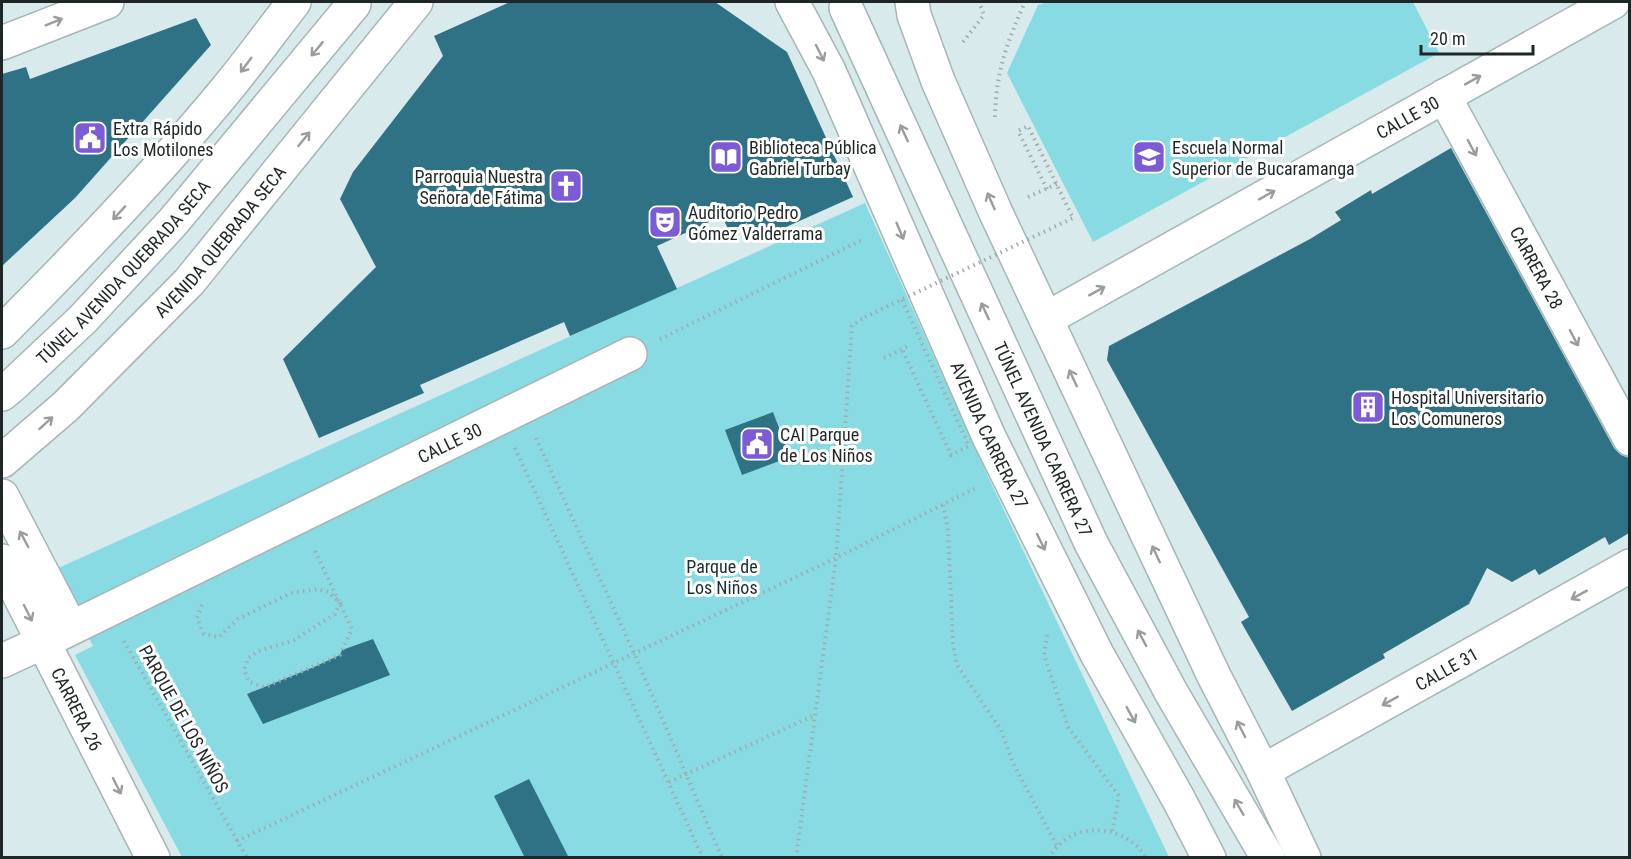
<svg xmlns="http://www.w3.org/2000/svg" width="1631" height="859" font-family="'Roboto Condensed',sans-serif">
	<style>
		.green { fill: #88dbe2 }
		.building { fill: #2f7285 }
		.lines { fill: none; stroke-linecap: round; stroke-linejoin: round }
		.street-casing { stroke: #a6b6b7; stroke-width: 36 }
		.primary-casing { stroke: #a6b6b7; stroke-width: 36 }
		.highway-casing { stroke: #a6b6b7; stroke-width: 36 }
		.path { stroke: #9eacad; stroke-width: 4; stroke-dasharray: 1.5 4.5; stroke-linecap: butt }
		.street { stroke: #fff; stroke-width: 33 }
		.primary { stroke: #fff; stroke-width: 33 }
		.highway { stroke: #fff; stroke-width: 33 }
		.path-bridge { stroke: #9eacad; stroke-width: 4; stroke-dasharray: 1.5 4.5; stroke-linecap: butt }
		.oneway { stroke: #9a9d9d }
		.labels { text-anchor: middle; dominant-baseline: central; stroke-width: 6; stroke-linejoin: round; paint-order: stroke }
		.street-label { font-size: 18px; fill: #1f2626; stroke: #fff }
		.poi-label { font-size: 18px; fill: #1f2626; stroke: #fff; text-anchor: start }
		.park-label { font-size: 18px; fill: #172f31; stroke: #fff }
	</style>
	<rect width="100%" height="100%" fill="#d8eaeb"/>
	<!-- green -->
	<g class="green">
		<path d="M1049,2H1413L1439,53L1093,242L1007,73L1038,5Z"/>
		<path d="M865,203L990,481L1169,857H182L75,655L93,646L54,570Z"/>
	</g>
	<!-- building -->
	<g class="building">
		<path d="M510,2H715L787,52L853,197L755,241L747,223L729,231L722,216L657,246L677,289L570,336L564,322L420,385L424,393L319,438L283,359L376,267L340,199L353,172L443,56L434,36Z"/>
		<path d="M196,18L211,45L75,198L2,266V74L26,67L30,79Z"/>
		<path d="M1451,148L1614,448L1621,455L1629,458V533L1609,545L1605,537L1539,575L1535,569L1512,582L1487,568L1469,604L1383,654L1385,658L1292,711L1241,622L1249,617L1107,360L1109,346L1310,239L1341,220L1335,212L1371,190L1372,194Z"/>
		<path d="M773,412L790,457L742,475L725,430Z"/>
		<path d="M373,639L390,675L263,724L247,694L314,667L340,655L342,650Z"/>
		<path d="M529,779L569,858H525L494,796Z"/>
	</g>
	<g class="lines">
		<!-- street casing -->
		<g class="street-casing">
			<g id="street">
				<path d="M2,43L107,2"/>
				<path id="s1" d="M1444,96L1630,439"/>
				<path id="s2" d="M1046,319L1613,2"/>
				<path d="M2,496L71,628"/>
				<path id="s3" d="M2,561L153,858"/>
				<path id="s4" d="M2,661L43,642L630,354"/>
				<path id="s5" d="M1263,771L1630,566"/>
			</g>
		</g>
		<!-- primary casing -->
		<g class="primary-casing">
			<g id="primary">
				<path id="s6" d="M846,8L1091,543L1171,692L1268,858"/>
				<path d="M2,332C81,253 159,172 230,85C252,58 273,29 294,2"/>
				<path id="s7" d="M2,394L14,384L83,319L173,222L354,4"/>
				<path id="s8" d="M2,461L66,406L189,282L416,2"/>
			</g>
		</g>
		<!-- highway casing -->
		<g class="highway-casing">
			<g id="highway">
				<path id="s9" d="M792,2L829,71L989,437L1097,654L1179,800L1209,858"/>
				<path d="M912,2L914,15L938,81L996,213L1214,676L1263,771L1304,858"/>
			</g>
		</g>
		<!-- path -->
		<g class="path">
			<path d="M963,42L984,15L979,2"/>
			<path d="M995,117C996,72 1007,42 1025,2"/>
			<path d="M1047,189L1018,131L1028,126L1073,218"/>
			<path d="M1028,197L1057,184"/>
			<path d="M660,339L864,239"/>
			<path d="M884,358L910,345"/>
			<path d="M536,438L634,653L722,858"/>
			<path d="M515,448L703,858"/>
			<path d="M943,505L948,530L953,644L957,665L1001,730L1013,763L1057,846"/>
			<path d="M202,605L197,618L204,634L219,637L238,619L291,593L318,589L329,592L340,603L335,614L294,640L259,651L248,658L244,670L249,682L265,687L340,655L352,629L313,547"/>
			<path d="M1047,635L1044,655L1068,727L1119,796L1112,832"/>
			<path d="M124,641L247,858"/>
			<path d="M669,782L815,715"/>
			<path d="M237,841L836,558L976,488"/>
			<path d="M796,858L836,558L852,326L865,317"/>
			<path d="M1048,858C1055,848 1063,840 1073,835C1097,824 1133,833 1146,858"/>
		</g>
		<!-- street -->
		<use href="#street" class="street"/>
		<!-- primary -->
		<use href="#primary" class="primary"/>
		<!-- highway -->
		<use href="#highway" class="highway"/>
		<!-- path-bridge -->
		<g class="path-bridge">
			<path d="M902,300L969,446L951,455L902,349"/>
			<path d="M865,317L1073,218"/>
		</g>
	</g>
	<!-- one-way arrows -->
	<defs><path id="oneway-shaft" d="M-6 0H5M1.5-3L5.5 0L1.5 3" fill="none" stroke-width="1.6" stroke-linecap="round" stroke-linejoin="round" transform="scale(1.5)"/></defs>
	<g class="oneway">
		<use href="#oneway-shaft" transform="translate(54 22) rotate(-22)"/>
		<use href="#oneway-shaft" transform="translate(317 49) rotate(130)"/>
		<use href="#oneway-shaft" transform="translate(820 53) rotate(63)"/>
		<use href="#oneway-shaft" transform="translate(246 65) rotate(127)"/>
		<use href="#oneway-shaft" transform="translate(1473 80) rotate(-29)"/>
		<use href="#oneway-shaft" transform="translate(904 133) rotate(-115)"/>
		<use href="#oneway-shaft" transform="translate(304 139) rotate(-51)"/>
		<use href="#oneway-shaft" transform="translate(1472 148) rotate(62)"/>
		<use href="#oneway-shaft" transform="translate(1267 195) rotate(-29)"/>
		<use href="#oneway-shaft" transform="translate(991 201) rotate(-114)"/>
		<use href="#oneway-shaft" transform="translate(119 213) rotate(133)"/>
		<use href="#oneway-shaft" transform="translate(900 231) rotate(67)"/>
		<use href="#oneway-shaft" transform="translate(1097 291) rotate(-29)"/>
		<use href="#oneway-shaft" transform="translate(985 311) rotate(-115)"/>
		<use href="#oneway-shaft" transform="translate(1574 338) rotate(62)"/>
		<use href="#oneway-shaft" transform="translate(1073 378) rotate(-115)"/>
		<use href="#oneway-shaft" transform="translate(46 423) rotate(-42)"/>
		<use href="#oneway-shaft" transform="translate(24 539) rotate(-118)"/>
		<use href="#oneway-shaft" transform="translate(1041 542) rotate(64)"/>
		<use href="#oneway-shaft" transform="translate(1156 554) rotate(-115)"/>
		<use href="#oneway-shaft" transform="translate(1579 595) rotate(151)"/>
		<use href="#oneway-shaft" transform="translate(28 613) rotate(63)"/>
		<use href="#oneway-shaft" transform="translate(1142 638) rotate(-118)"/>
		<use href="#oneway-shaft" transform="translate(1390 701) rotate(151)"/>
		<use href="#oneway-shaft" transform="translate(1131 715) rotate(61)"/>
		<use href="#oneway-shaft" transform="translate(1241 729) rotate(-117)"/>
		<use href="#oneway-shaft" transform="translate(117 786) rotate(63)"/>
		<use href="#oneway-shaft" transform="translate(1239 807) rotate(-120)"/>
	</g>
	<!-- icons -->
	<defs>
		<g id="civic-square" transform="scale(1.725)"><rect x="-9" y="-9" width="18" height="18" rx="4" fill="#7d5bd6" stroke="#fff"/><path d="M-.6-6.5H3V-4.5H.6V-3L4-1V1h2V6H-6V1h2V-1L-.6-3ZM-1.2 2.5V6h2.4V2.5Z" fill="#fff"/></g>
		<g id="library-square" transform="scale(1.725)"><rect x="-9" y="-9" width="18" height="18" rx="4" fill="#7d5bd6" stroke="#fff"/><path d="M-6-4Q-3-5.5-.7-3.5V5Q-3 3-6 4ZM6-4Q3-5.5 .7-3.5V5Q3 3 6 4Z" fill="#fff"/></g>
		<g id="school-square" transform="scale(1.725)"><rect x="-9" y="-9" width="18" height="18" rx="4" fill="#7d5bd6" stroke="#fff"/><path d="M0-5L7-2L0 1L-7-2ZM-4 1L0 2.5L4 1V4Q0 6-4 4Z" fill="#fff"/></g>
		<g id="church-square" transform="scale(1.725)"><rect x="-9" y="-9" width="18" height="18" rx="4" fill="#7d5bd6" stroke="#fff"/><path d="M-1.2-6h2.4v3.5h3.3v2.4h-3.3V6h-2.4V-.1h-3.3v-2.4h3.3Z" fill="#fff"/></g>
		<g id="theatre-square" transform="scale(1.725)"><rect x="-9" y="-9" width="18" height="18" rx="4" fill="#7d5bd6" stroke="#fff"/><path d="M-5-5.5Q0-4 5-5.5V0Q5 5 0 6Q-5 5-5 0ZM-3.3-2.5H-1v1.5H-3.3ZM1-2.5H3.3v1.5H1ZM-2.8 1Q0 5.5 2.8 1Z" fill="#fff"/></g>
		<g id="building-square" transform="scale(1.725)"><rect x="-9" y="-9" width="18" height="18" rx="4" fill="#7d5bd6" stroke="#fff"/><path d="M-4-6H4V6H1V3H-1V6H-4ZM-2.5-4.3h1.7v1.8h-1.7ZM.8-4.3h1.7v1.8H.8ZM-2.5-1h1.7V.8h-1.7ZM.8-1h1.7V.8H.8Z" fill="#fff"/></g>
	</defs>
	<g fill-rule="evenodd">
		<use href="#civic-square" x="90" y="138"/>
		<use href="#library-square" x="726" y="157"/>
		<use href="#school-square" x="1149" y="157"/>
		<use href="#church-square" x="566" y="186"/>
		<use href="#theatre-square" x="665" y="222"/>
		<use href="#building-square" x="1368" y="407"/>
		<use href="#civic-square" x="757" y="444"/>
	</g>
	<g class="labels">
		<!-- street labels -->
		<g class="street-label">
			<text stroke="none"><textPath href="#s2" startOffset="414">CALLE 30</textPath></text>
			<text stroke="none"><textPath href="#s8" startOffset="310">AVENIDA QUEBRADA SECA</textPath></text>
			<text stroke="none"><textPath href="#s1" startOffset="195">CARRERA 28</textPath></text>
			<text stroke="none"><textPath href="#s7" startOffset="172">TÚNEL AVENIDA QUEBRADA SECA</textPath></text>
			<text stroke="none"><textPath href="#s9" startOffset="476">AVENIDA CARRERA 27</textPath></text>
			<text stroke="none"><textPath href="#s6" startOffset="474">TÚNEL AVENIDA CARRERA 27</textPath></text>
			<text stroke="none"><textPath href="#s4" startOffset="498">CALLE 30</textPath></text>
			<text stroke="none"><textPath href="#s5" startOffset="210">CALLE 31</textPath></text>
			<text stroke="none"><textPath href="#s3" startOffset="166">CARRERA 26</textPath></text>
			<text transform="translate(184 719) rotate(61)">PARQUE DE LOS NIÑOS</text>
		</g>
		<!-- poi labels -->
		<g class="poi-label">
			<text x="113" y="128">Extra Rápido<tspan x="113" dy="21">Los Motilones</tspan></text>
			<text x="749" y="147">Biblioteca Pública<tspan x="749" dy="21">Gabriel Turbay</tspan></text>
			<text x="1172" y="147">Escuela Normal<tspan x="1172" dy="21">Superior de Bucaramanga</tspan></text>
			<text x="543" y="176" text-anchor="end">Parroquia Nuestra<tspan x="543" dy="21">Señora de Fátima</tspan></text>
			<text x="688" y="212">Auditorio Pedro<tspan x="688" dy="21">Gómez Valderrama</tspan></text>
			<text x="1391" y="397">Hospital Universitario<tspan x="1391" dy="21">Los Comuneros</tspan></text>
			<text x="780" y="434">CAI Parque<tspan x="780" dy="21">de Los Niños</tspan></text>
		</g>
		<!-- park labels -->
		<g class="park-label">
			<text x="722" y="566">Parque de<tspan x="722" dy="21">Los Niños</tspan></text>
		</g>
	</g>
	<!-- border -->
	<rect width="1631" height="859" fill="none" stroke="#1f2626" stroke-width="6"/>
	<!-- scale -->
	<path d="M1421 45v9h112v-9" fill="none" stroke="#1f2626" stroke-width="3"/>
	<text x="1430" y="45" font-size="18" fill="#1f2626" stroke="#ffffff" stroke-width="4.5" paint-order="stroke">20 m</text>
</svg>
